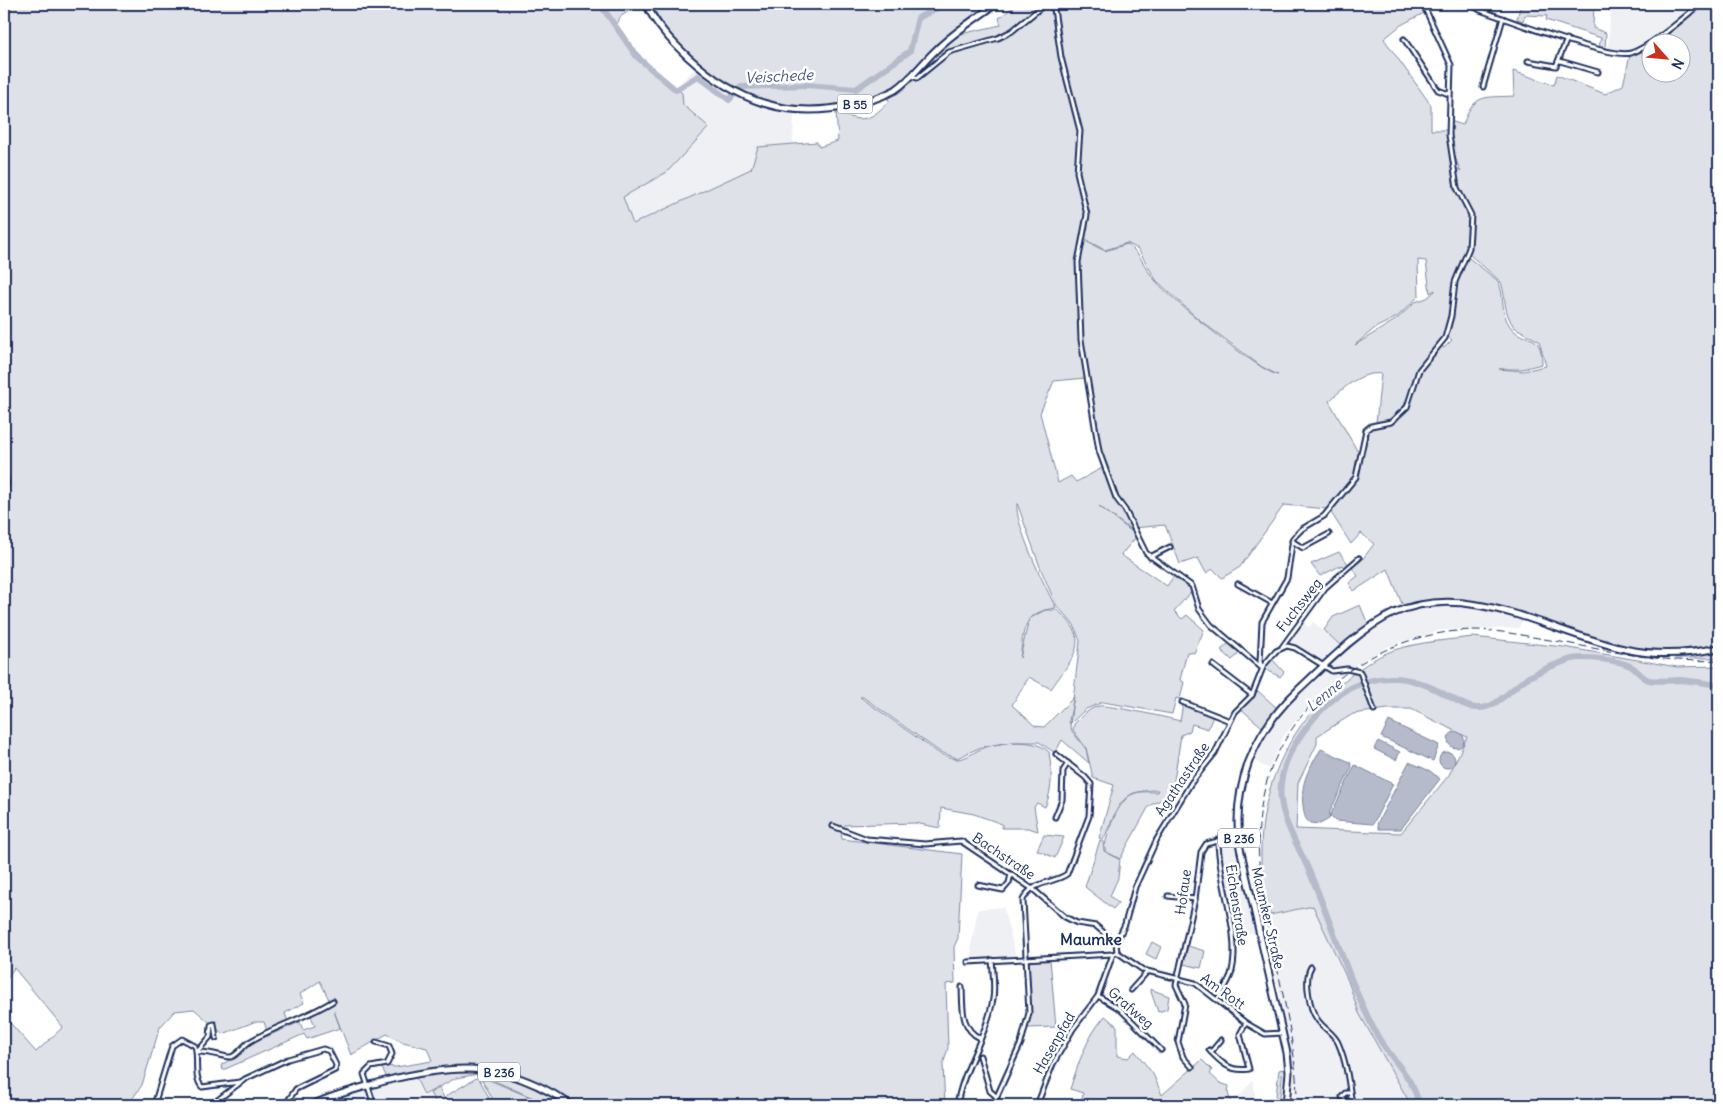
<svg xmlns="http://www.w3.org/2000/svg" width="1723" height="1109" font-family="Delius,sans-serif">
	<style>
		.built { fill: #eff0f4 }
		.green { fill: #dee1e7; stroke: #7c88a2; fill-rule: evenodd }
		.water { fill: #b5bbca; stroke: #77839f }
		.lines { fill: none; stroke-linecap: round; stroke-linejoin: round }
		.river { stroke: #b5bbca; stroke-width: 6 }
		.street-casing { stroke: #1b2f5e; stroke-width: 7 }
		.secondary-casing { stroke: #1b2f5e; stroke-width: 8 }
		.primary-casing { stroke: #1b2f5e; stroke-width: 9 }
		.street { stroke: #fff; stroke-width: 3 }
		.secondary { stroke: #fff; stroke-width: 4.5 }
		.primary { stroke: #fff; stroke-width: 5 }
		.rail { stroke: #1b2f5e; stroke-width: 1; stroke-dasharray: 8 4; stroke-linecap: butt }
		.labels { text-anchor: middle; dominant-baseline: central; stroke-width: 5; stroke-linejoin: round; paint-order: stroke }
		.shield { fill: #fff; stroke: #5f6d8e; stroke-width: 1 }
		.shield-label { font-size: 12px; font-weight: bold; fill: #1b2f5e }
		.street-label { font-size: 14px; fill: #1b2f5e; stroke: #fff }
		.water-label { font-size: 15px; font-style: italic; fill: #49597e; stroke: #fff }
		.quarter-label { font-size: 16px; font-weight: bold; fill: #1b2f5e; stroke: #fff }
	</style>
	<rect width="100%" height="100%" fill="#fff"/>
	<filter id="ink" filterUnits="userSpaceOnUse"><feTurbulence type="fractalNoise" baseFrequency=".02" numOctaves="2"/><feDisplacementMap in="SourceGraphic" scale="10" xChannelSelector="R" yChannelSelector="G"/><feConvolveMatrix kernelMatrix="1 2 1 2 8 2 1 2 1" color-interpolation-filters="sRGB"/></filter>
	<g filter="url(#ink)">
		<!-- built -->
		<g class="built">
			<path d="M1611,4H1697L1639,48L1627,51L1608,50Z"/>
			<path d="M697,67L722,87L747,101L765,107L794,111L793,144L758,147L751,169L633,224L622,197L667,172L709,127L683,105L682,93L676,87Z"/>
			<path d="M1443,604L1485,609L1522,620L1519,628L1441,630L1387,647L1350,668L1317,695L1283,737L1269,769L1251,759L1262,736L1284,708L1363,635L1399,613L1416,608Z"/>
			<path d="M1301,621L1309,627L1313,622L1341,646L1324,662L1295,644L1287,643Z"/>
			<path d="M1227,841H1236L1255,932L1235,936L1222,868L1220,846L1221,842Z"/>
			<path d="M1313,906L1348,981L1359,1013L1411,1105H1294L1291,1049L1264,917Z"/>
			<path d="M1003,907L1016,956L973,960L971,946L978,909Z"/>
			<path d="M415,1078L423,1097L430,1093L437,1105H325L372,1088Z"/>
			<path d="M1253,1080L1257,1105H1232L1230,1100L1240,1095Z"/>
		</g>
		<!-- green -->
		<g class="green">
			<path d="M4,4H643L644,7L638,5L620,17L617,25L642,58L682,93L683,105L709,127L667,172L623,197L633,224L751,169L758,147L817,142L819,147L838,141L836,111L843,110V114C864,125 875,116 889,101L887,96L905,85L942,46L956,35L1001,25L999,18L1017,4H1421L1424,13L1401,25L1384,39L1431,105V130H1449L1450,121L1463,125C1474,92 1485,98 1514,96L1513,71L1554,85L1557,75L1605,94L1623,85L1630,55L1650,44V72H1680V42H1652L1675,28L1702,4H1719V646C1695,652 1668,653 1643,651C1633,650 1623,647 1613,644C1545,628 1477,585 1406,606L1402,604L1388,569L1354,591L1349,583L1358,576L1352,568L1362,560L1374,544L1361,533L1351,544L1330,511L1357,477L1367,430C1386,418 1395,429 1410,404L1407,402C1401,417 1391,422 1376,423L1381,374C1361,371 1344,388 1329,401L1359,454L1355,475L1327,509L1284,505L1240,567L1222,578L1213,569L1206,573L1198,558L1180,564L1165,525L1134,528L1117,499L1100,450L1083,347L1078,267L1083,240L1105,251L1127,244C1141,253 1144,268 1155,280C1169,298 1261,373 1278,375L1262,367L1197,318L1156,280L1138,249L1127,243L1105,250L1084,239L1088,209L1077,172L1080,125L1061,56L1056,9L1053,12L1059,58L1078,126L1079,138L1076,173L1087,210L1076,267L1081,347L1086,378L1054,381L1040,413L1058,483L1071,476L1076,482L1104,467L1116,500L1135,533L1099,506L1137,536L1121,555L1167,586L1175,574L1193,590L1174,611L1182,619L1187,615L1204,630L1194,653L1187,652L1180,680L1184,682L1180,699L1176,698L1172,714L1103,702L1086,709L1070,724L1080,641L1074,625L1056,605L1040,567L1017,503C1014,524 1045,586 1056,608C1022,612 1024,629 1020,658L1029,619L1045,610H1057C1094,640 1072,658 1051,689L1029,677L1012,705L1035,726L1044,727L1074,697L1069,721L1072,731L1086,749L1089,763L1062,740L1055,753L1039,742H1012L981,747L957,758L940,752L863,697H860L940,754C946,756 953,759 958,759C968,758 975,751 983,748C1002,742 1034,737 1049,752C1052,772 1053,789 1045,807L1037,803L1034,807L1038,831L1028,828H1002V824L974,814L941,808L940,828L915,823L845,825L843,829L832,824L831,826L841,832L842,839L962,854L958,938L954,947L955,983L946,984L948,1048L943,1065L945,1105H541L540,1101L479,1074L456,1078L424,1095L413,1072L387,1078L381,1066L396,1067L432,1061L427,1048L403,1042L387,1034L351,1055L334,1011L340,1028L307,1039L304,1034L223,1070L221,1065L233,1058L249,1044L300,1022L303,1030L315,1026L311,1016L331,1004L320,981L300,994L304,1003L285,1013L288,1022L267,1031L264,1022H254L223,1034L194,1009L175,1011L160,1027L142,1085L128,1105H4V1016L36,1052L63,1027L14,968L4,983ZM1453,153L1461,172L1457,168L1458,186L1472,215L1469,254L1501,282C1507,300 1502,309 1514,327L1539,341L1546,366L1523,371L1499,369H1522L1542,364C1542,328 1523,345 1510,326C1500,313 1505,295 1498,281L1469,258L1467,259L1455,287L1447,336L1452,340L1444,348L1441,346L1419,370L1414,381L1418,369L1444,336L1449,321L1453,285L1468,248L1469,214L1458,192L1451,155ZM1418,260L1426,261L1430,293L1435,290V291L1427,298L1415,302L1397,319L1355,345L1375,328L1397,317L1419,296Z"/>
			<path d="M651,4H991C970,15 946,36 929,54C918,66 908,78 894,88C882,96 867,98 854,102C773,124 689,76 651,4Z"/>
			<path d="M1521,4H1594L1593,28L1606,33L1605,49L1599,47L1601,38L1546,20L1547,16L1525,15L1523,21L1517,19Z"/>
			<path d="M1339,552L1349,565L1344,568L1342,565L1320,576L1311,564Z"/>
			<path d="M1360,605L1368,624L1341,646L1324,630L1333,617Z"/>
			<path d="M1473,637L1564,647L1677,667L1719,666V1105H1411L1359,1013L1348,981L1313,906L1270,915C1267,902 1263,888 1262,874C1255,801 1283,731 1339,685C1356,671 1374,657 1394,650C1419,642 1447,640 1473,637ZM1388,709H1411L1467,737L1449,775L1401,833L1296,829L1298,783L1317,744V736L1353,714Z"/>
			<path d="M1229,643L1241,652L1232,660L1221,650Z"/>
			<path d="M1719,650V658H1676L1675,656Z"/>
			<path d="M1272,659L1284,672L1280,677L1265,669Z"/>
			<path d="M1258,691L1277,708L1262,727L1241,709Z"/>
			<path d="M1183,703L1213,716L1208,729L1192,724L1190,731L1181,735L1172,794L1149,806L1120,859L1105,851C1104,837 1119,798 1134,793C1141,791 1150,792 1157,792L1158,790C1117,790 1119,808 1103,840L1099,838L1114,785L1093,778L1086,748L1073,730L1074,724C1081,717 1089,708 1099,706C1104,704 1170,718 1180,721Z"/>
			<path d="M1044,835L1064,837L1055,858L1037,850Z"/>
			<path d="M1100,840L1103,842L1104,851L1120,860L1118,878L1110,896L1118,903L1113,909L1085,887Z"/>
			<path d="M1152,942L1161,947L1156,959L1146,954Z"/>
			<path d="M1188,946L1205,951L1201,968L1183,964Z"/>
			<path d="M1050,959L1056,1027L1028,1028L1031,1008L1029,961Z"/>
			<path d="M1150,989L1169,996L1167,1009L1158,1012Z"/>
			<path d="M1105,1016L1117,1026V1056L1128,1058L1135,1051L1153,1074L1162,1095L1202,1060L1212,1070L1210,1074L1220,1083L1229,1086L1228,1093L1232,1105H1081L1083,1093L1070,1089C1079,1062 1086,1038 1105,1016Z"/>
			<path d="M1283,1069L1279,1105H1275L1279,1070Z"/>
			<path d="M480,1076L539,1101L540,1105H496Z"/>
			<path d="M478,1077L493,1105H451L446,1096Z"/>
			<path d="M439,1088L448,1105H437L430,1093Z"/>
		</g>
		<!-- water -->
		<g class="water">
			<path d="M1389,721L1439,745L1433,761L1381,737Z"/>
			<circle cx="1456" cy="740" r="8"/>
			<path d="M1378,741L1400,752L1396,760L1374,749Z"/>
			<path d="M1321,749L1350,762L1352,767L1330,811L1329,819L1320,824L1310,823C1304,819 1304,813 1303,805C1300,783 1309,768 1321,749Z"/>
			<circle cx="1447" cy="760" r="8"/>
			<path d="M1409,762L1430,771L1440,779L1401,829H1379L1377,824L1379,820Z"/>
			<path d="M1355,765L1393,784L1373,824L1335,821L1330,816Z"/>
		</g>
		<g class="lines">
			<!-- river -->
			<g class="river">
				<path d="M600,4L637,57L676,90L698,76L729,100L741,87L806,85L856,89L910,51L918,18L944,4"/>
				<path d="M1419,1105C1414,1077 1390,1059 1377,1035C1349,983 1333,926 1310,873C1300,849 1284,825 1281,800C1277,769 1296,739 1315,717C1336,693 1361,677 1394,678C1413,678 1432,687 1448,696C1456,700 1466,707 1476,708C1496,710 1511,688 1527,678C1540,671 1558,663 1572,659C1585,656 1620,660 1632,667C1638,671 1642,678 1649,680C1659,682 1671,680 1680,680C1693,681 1706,683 1719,685"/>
			</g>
			<!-- street casing -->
			<g class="street-casing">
				<g id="street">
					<path d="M1471,4L1480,10C1506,19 1609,59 1631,53C1651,47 1684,18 1700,4"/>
					<path d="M1404,39L1438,90L1449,94"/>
					<path d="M1528,61L1556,66L1567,39"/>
					<path d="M1560,61L1598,72"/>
					<path d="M912,76L917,78L949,52L998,38L1012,31L1044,5H1048L1054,9L1061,57L1080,131L1077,172L1087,215L1078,262L1081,340L1099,451L1116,498L1125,510L1146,553L1192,586L1199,609L1211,625L1262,668"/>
					<path d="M1483,87L1503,18"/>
					<path d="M1292,541L1303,548L1329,534"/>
					<path d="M1150,557L1170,547"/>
					<path d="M1238,584L1272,603"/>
					<path d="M1282,647L1325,588L1359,558"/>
					<path d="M1213,665L1252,695"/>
					<path d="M1262,667L1260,662L1262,622L1287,578L1293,538L1302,529L1324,516L1356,477L1366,430L1371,426L1391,422L1407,407L1419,370L1445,338L1451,316L1455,282L1469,248L1471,215L1457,188L1449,135L1451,65L1423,4"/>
					<path d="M1182,702L1230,721"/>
					<path d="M1055,817L1062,800L1063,771L1068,763"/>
					<path d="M833,826L867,839L925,844L961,841L1034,890L1065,917L1077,923L1096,926L1116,943"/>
					<path d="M1218,840C1218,880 1241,934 1232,971C1230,981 1223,990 1218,998"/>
					<path d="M978,885L1003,890L1009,883L1011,874"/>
					<path d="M1168,896L1195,899"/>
					<path d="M1117,952L1116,943L1125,924L1135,887L1157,839L1191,783L1215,753L1235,712L1252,695L1264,665L1276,651L1287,646L1295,648L1332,671L1347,669L1360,672L1374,710"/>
					<path d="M1117,952L1143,970L1195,983L1246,1023L1265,1034L1283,1033"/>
					<path d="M968,962L1113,954"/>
					<path d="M1311,967C1304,978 1309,1008 1317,1019C1323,1029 1335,1033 1339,1045C1347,1064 1349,1085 1352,1105"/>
					<path d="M962,987C963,1006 960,1029 980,1038"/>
					<path d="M1131,990L1147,972"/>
					<path d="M1098,996L1120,1009L1161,1050"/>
					<path d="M1209,1050C1221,1063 1230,1072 1249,1069L1240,1034L1246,1023"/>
					<path d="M197,1052C209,1051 226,1058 231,1057C238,1055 243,1046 249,1042C275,1026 306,1018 333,1001"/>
					<path d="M197,1052L210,1037L211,1025L214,1024L216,1038"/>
					<path d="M1211,1052L1221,1040"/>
					<path d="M980,1056L990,1091L997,1097"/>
					<path d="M1192,1067L1183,1057L1178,1042L1185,1004L1176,985L1195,899L1201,852L1206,844L1238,836"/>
					<path d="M1350,1093H1345L1342,1097L1350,1105"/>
					<path d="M154,1105L172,1046L182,1039L195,1046C199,1058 193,1077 202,1087L240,1082"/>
					<path d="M211,1105L245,1079L288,1059L323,1049L329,1051L336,1065L335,1070L296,1089L285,1105"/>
					<path d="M374,1105L364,1074L371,1067L387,1064L392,1054L389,1046L376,1042"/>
					<path d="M957,1105C963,1068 987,1036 993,999C995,986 993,973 992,960"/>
					<path d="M993,1105L1021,1043L1029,1013L1023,900C1031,881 1055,883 1067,874L1089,816L1091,784L1085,777L1056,754"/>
					<path d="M1037,1105L1053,1064L1073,1029L1098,996L1113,954L1117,952"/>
				</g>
			</g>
			<!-- secondary casing -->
			<g class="secondary-casing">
				<path id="secondary" d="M4,472L6,484L4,494"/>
			</g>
			<!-- primary casing -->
			<g class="primary-casing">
				<g id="primary">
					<path d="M646,4C656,25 671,41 688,57C736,101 787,120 852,105C866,102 882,97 895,90C911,80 922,63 936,50C954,32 975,19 996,4"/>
					<path d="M312,1105C335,1094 360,1088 385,1081C457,1063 507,1061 571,1105"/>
					<path d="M1286,1105L1289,1072L1287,1053L1240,848C1231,787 1253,733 1297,691C1326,664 1358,630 1394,613C1471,579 1554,635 1629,650C1659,656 1689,654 1719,648"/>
				</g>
			</g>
			<!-- street -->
			<use href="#street" class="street"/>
			<!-- secondary -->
			<use href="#secondary" class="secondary"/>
			<!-- primary -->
			<use href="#primary" class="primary"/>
			<!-- rail -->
			<path class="rail" d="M1297,1105C1298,957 1192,814 1327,689C1366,652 1420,631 1474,630C1500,630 1525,636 1550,640C1606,650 1662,664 1719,660"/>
		</g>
	</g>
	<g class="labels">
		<!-- shield labels -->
		<g class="shield">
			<rect x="837.5" y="94.5" width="35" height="19" rx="4"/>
			<rect x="1218" y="828.5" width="42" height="19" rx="4"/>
			<rect x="478" y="1062.5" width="42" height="19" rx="4"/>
		</g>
		<g class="shield-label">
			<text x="855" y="104">B 55</text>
			<text x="1239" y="838">B 236</text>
			<text x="499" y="1072">B 236</text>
		</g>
		<!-- street labels -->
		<g class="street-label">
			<text transform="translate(1299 605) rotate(-52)">Fuchsweg</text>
			<text transform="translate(1182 779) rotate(-56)">Agathastraße</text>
			<text transform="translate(1004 856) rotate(34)">Bachstraße</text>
			<text transform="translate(1183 892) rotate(-82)">Hofaue</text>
			<text transform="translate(1237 905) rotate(81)">Eichenstraße</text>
			<text transform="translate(1268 918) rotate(77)">Maumker Straße</text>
			<text transform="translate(1223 991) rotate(36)">Am Rott</text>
			<text transform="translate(1131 1008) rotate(41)">Grafweg</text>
			<text transform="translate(1054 1043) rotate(-60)">Hasenpfad</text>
		</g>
		<!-- water labels -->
		<g class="water-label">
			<text transform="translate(779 76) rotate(-3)">Veischede</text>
			<text transform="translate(1324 695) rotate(-40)">Lenne</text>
		</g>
		<!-- quarter labels -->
		<g class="quarter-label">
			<text x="1091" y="939">Maumke</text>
		</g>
	</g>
	<!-- margin -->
	<rect width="1723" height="1109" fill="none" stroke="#fff" stroke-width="20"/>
	<rect x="10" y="10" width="1703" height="1089" fill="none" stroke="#1b2f5e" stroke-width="2" filter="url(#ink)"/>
	<!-- north arrow -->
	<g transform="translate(1666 58) rotate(117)"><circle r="24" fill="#ffffff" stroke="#a4acbf"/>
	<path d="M0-4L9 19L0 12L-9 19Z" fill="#c8321e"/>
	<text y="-8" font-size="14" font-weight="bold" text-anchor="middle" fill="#1b2f5e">N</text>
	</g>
</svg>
